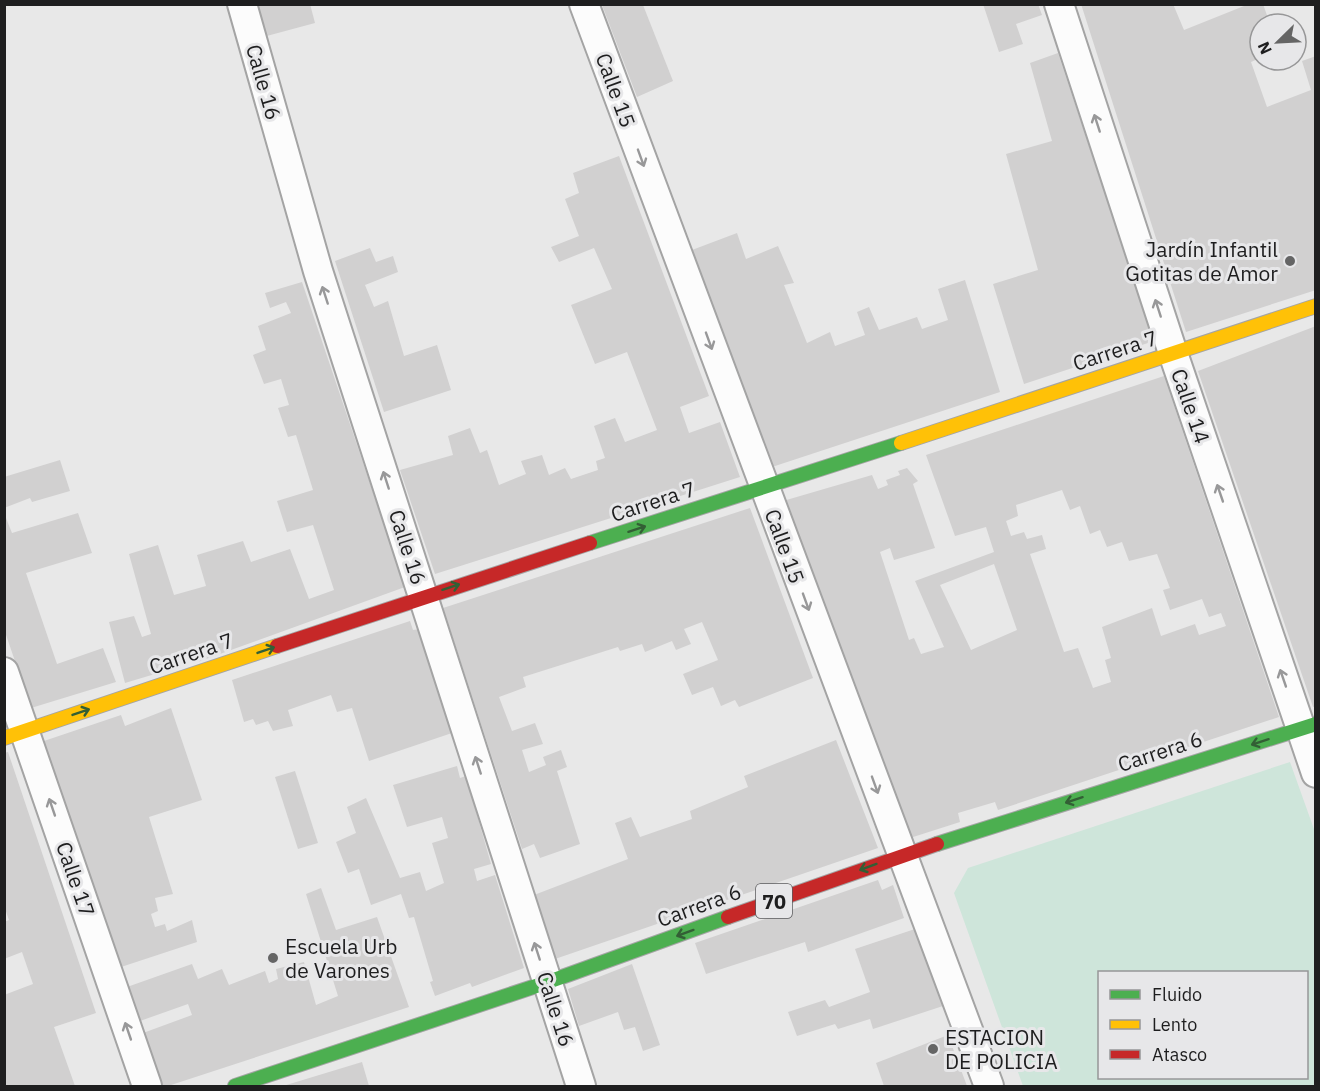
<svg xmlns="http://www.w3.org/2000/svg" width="1320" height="1091" font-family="'IBM Plex Sans',sans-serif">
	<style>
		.green { fill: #cee5da; fill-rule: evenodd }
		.building { fill: #d1d0d0; fill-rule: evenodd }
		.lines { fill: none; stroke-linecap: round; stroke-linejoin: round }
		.street-casing { stroke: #a4a4a4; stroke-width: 32 }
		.fast-casing { stroke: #a4a4a4; stroke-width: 16 }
		.slow-casing { stroke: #a4a4a4; stroke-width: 16 }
		.jam-casing { stroke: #a4a4a4; stroke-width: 16 }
		.street { stroke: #fcfcfc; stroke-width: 28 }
		.fast { stroke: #4caf50; stroke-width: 14 }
		.slow { stroke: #ffc107; stroke-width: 14 }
		.jam { stroke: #c62828; stroke-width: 14 }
		.oneway { stroke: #989899 }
		.oneway2 { stroke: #335f35 }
		.poi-dot { fill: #656565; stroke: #e7e7e9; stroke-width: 2 }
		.labels { text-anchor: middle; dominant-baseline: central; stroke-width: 6; stroke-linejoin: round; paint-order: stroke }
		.shield { fill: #e7e7e9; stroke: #5a5a5c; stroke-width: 1.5 }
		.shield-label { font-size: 20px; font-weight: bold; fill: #1e1e1f }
		.street-label { font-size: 21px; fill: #1e1e1f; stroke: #e7e7e9 }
		.poi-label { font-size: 21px; fill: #1e1e1f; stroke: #e7e7e9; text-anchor: start }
	</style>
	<rect width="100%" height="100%" fill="#e8e8e8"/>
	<!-- green -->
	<path class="green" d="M1290,762L1315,832V1086H1023L954,893L968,868ZM1100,972H1306V1078H1100Z"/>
	<!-- building -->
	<g class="building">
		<path d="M254,4H310L315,23L263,37Z"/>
		<path d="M983,4H1038L1042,15L1016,24L1023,44L999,52Z"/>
		<path d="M1081,4H1173L1184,30L1249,4H1263L1270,24H1260V58L1251,62L1267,107L1311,90L1302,61L1316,56V290L1186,332Z"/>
		<path d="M602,5H643L673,81L637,97Z"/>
		<path d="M1058,53L1154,341L1024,384L993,284L1038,270L1006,154L1052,141L1030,63Z"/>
		<path d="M619,156L709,396L680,407L689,433L720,422L740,477L435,574L400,470L453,455L448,436L470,428L480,453L487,450L499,485L526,474L521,461L542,455L549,475L565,468L571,479L598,470L596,461L605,458L594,426L615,418L625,442L657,430L627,352L595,364L571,305L612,289L594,248L559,262L551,247L579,236L565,199L579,193L573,173Z"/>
		<path d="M737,233L746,259L778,246L794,283L784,285L807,343L830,332L835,346L865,335L857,312L869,307L879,330L917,317L922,329L948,320L938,289L965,280L1000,392L772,467L692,250Z"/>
		<path d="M370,248L376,262L393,256L398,272L365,285L374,307L388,301L404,356L437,345L451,390L384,412L335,261Z"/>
		<path d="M302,282L405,587L195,663L193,652L164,661L165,671L125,683L109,622L134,616L142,637L151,634L129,554L158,545L174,595L206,586L197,555L243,541L251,562L290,549L309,599L334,590L313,525L287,532L277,501L313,490L296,435L288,437L278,408L289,405L281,379L264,384L253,355L266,350L258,326L291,313L286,302L270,308L265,293Z"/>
		<path d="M1316,326V706L1313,707L1198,371Z"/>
		<path d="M1164,376L1279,717L998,810L995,802L958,813L960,822L910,838L783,501L872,475L878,489L888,485L886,480L900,475L898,471L907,468L918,481L913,484L935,548L894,560L890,548L880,552L909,640L914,638L921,654L944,647L915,581L994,552L986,527L955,536L926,455ZM1062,490L1070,510L1080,506L1090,534L1100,530L1107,547L1122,542L1129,561L1157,554L1170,588L1163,590L1170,610L1202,599L1209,617L1221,613L1226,626L1199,635L1195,624L1161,636L1152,608L1102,627L1111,658L1105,660L1111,682L1093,688L1078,648L1064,652L1030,554L1046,549L1042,535L1027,539L1024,532L1011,536L1006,521L1018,516L1016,505ZM994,564L1017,630L971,650L940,585Z"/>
		<path d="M60,460L70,491L32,502L30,498L4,508V477Z"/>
		<path d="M750,508L813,678L739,707L735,700L721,706L713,687L692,695L683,674L718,660L702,622L684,629L691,644L676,650L672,641L645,652L642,644L620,651L618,647L523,677L526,687L499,697L512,731L535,723L543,744L522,750L529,772L546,765L543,757L561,750L567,767L557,771L580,844L540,858L534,844L522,849L443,608Z"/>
		<path d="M4,513L12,533L78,513L92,553L26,573L57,664L103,648L116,682L31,708L4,629Z"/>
		<path d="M410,621L413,630L420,629L452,733L369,761L352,708L337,712L331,695L288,710L293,726L273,731L268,721L256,725L253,719L244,722L232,680Z"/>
		<path d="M171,708L202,800L149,817L173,894L155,898L158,911L151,914L155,927L165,924L167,931L192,920L197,942L118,968L41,742L121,715L125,726Z"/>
		<path d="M836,740L878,848L555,959L534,895L628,859L615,823L631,817L640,837L692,819L690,811L748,787L744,776Z"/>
		<path d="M8,752L96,1013L54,1027L75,1086H4V995L33,984L22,952L4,959V922L9,920L4,906V753Z"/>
		<path d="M457,766L460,778L466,776L491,864L474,869L477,881L495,875L524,968L472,987L470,983L435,996L430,982L433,981L414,917L409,918L401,894L371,905L359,869L348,873L336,842L356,833L347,807L366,798L400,878L420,872L426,891L444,883L432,843L448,838L442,817L407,827L393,785Z"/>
		<path d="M295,771L318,843L298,849L275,777Z"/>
		<path d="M878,880L882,890L893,885L904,918L808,952L805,942L706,974L695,943Z"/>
		<path d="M321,888L336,930L377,917L409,1007L168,1086L160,1085L143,1033L192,1015L188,1004L140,1021L127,987L192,964L198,979L222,969L229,985L265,971L269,983L278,979L276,969L304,962L316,1005L338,996L306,894Z"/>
		<path d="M915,929L943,1006L873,1029L870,1019L838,1029L835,1024L797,1036L788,1012L825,1000L829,1007L870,992L855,949Z"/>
		<path d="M632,964L660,1045L643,1051L635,1027L624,1030L618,1012L579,1026L568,989Z"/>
		<path d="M948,1035L967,1086H884L876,1063Z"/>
		<path d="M362,1062L369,1086H283Z"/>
	</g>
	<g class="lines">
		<!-- street casing -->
		<g class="street-casing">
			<g id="street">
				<path d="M242,4L318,271L581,1086"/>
				<path d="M584,4L989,1086"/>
				<path d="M1059,4L1173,353L1316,773"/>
				<path d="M4,672L147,1086"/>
			</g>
		</g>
		<!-- fast casing -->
		<g class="fast-casing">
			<g id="fast">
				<path d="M590,543L901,443"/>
				<path d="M937,844L1316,724"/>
				<path d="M235,1086L548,982L728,917"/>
			</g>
		</g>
		<!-- slow casing -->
		<g class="slow-casing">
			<g id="slow">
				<path d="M901,443L1316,306"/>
				<path d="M4,738L277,646"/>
			</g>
		</g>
		<!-- jam casing -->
		<g class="jam-casing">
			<g id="jam">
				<path d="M277,646L590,543"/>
				<path d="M728,917L937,844"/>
			</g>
		</g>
		<!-- street -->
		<use href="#street" class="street"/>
		<!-- fast -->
		<use href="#fast" class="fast"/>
		<!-- slow -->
		<use href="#slow" class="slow"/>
		<!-- jam -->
		<use href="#jam" class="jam"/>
	</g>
	<!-- one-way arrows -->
	<defs><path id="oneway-shaft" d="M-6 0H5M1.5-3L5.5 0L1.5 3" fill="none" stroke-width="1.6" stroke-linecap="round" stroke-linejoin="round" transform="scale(1.5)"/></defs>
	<g class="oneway">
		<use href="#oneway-shaft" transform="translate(1097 123) rotate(-108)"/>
		<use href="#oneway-shaft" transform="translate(641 158) rotate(70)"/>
		<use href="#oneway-shaft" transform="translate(325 295) rotate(-108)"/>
		<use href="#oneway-shaft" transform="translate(1158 308) rotate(-108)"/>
		<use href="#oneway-shaft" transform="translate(709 341) rotate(70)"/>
		<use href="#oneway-shaft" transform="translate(386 480) rotate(-108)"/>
		<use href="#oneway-shaft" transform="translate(1220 493) rotate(-109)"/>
		<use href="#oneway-shaft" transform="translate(806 602) rotate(70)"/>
		<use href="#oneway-shaft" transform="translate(1283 678) rotate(-109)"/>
		<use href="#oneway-shaft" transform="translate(478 765) rotate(-108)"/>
		<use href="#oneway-shaft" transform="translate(875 785) rotate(70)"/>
		<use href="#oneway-shaft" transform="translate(52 807) rotate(-109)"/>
		<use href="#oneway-shaft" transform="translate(537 951) rotate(-108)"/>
		<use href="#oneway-shaft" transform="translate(128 1031) rotate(-109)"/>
	</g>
	<g class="oneway2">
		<use href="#oneway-shaft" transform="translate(637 529) rotate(-18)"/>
		<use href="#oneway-shaft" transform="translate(451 587) rotate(-18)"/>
		<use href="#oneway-shaft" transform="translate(266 650) rotate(-19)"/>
		<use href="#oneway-shaft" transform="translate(81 712) rotate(-19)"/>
		<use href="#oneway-shaft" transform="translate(1260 742) rotate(162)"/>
		<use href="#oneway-shaft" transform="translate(1074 800) rotate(162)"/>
		<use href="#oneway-shaft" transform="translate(868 867) rotate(160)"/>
		<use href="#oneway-shaft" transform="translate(685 933) rotate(160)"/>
	</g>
	<!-- markers -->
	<g class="poi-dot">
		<circle cx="1290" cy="261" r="6"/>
		<circle cx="273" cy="958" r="6"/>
		<circle cx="933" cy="1049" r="6"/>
	</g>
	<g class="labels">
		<!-- shield labels -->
		<rect class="shield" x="756" y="884" width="36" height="34" rx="4.5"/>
		<g class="shield-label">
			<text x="774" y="901">70</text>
		</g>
		<!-- street labels -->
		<g class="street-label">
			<text transform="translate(264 82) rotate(74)">Calle 16</text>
			<text transform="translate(616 90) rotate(70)">Calle 15</text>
			<text transform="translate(1115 350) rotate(-18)">Carrera 7</text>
			<text transform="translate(1191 406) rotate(71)">Calle 14</text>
			<text transform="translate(653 501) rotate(-18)">Carrera 7</text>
			<text transform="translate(785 546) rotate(70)">Calle 15</text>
			<text transform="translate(408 547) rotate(72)">Calle 16</text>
			<text transform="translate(191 653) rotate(-19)">Carrera 7</text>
			<text transform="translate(1160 751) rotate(-18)">Carrera 6</text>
			<text transform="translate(76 879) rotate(71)">Calle 17</text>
			<text transform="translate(699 905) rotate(-20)">Carrera 6</text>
			<text transform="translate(556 1009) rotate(72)">Calle 16</text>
		</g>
		<!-- poi labels -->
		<g class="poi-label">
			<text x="1278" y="249" text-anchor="end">Jardín Infantil<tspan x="1278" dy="24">Gotitas de Amor</tspan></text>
			<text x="285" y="946">Escuela Urb<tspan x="285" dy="24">de Varones</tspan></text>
			<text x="945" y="1037">ESTACION<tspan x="945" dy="24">DE POLICIA</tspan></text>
		</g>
	</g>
	<!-- border -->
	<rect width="1320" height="1091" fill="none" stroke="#1e1e1f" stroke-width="12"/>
	<!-- legend -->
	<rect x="1098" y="971" width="210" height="108" fill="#e7e7e9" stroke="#979798" stroke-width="1.5"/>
	<rect x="1110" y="990" width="30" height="9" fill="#4caf50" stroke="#979798" stroke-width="1.5"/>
	<text x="1152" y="1001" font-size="18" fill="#1e1e1f">Fluido</text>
	<rect x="1110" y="1020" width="30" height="9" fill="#ffc107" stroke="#979798" stroke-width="1.5"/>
	<text x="1152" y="1031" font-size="18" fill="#1e1e1f">Lento</text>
	<rect x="1110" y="1050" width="30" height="9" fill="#c62828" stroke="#979798" stroke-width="1.5"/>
	<text x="1152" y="1061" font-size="18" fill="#1e1e1f">Atasco</text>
	<!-- north arrow -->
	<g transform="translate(1278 42) rotate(246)"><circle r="28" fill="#e7e7e9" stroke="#979798" stroke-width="1.5"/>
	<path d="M0-4.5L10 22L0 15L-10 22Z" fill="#656565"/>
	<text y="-9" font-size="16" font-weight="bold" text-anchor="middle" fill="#1e1e1f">N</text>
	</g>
</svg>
